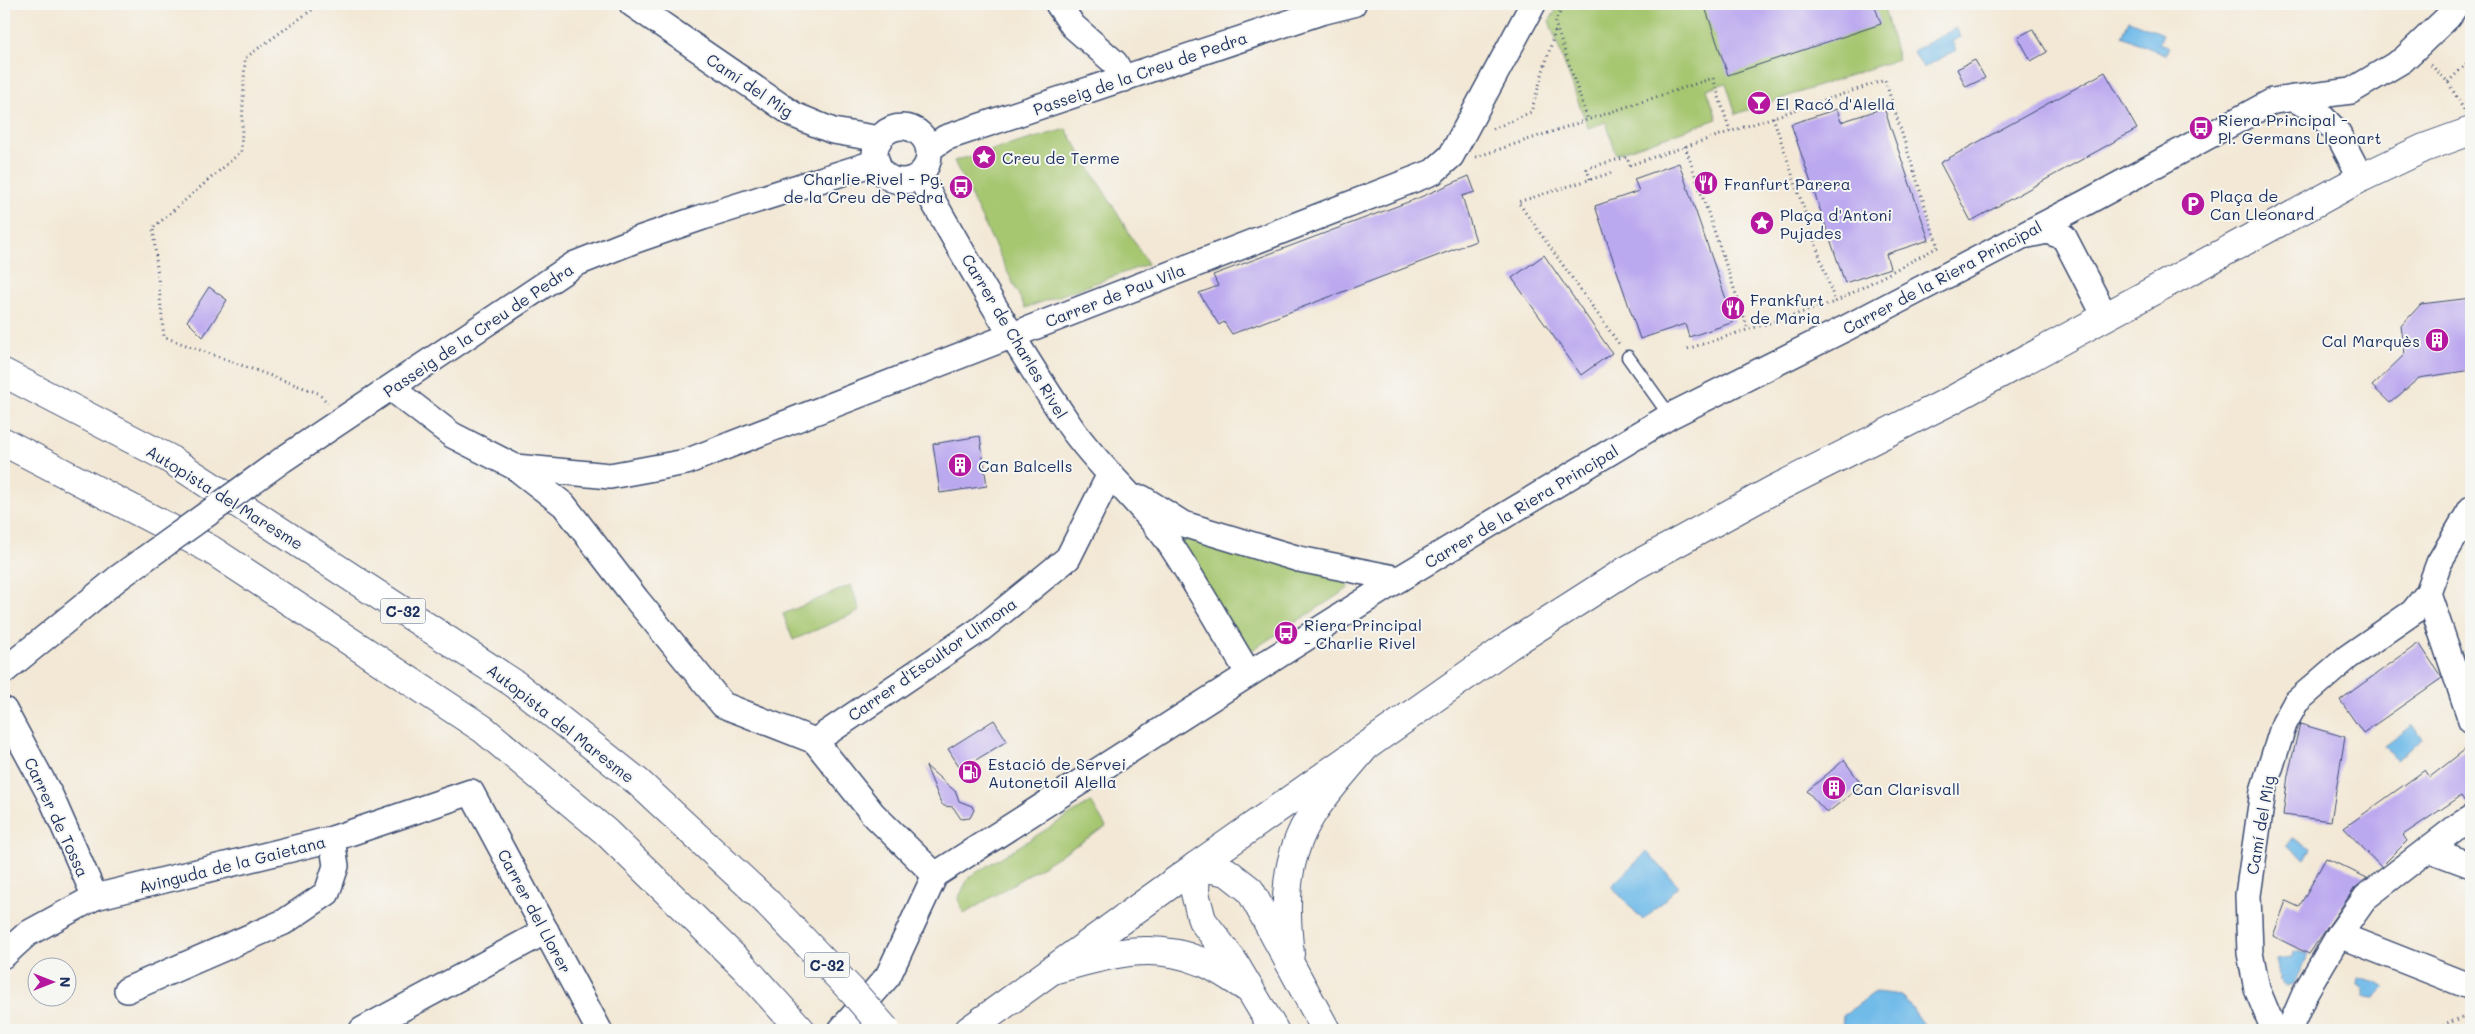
<svg xmlns="http://www.w3.org/2000/svg" width="2475" height="1034" font-family="Mali,sans-serif">
	<style>
		.green { fill: #a6c66f; stroke: #607a66 }
		.water { fill: #71bbe9; stroke: #4675a4 }
		.building { fill: #bba9ef }
		.lines { fill: none; stroke-linecap: round; stroke-linejoin: round }
		.service-casing { stroke: #3b4b70; stroke-width: 15 }
		.minor-casing { stroke: #3b4b70; stroke-width: 28 }
		.tertiary-casing { stroke: #3b4b70; stroke-width: 30 }
		.secondary-casing { stroke: #3b4b70; stroke-width: 30 }
		.motorway-casing { stroke: #3b4b70; stroke-width: 30 }
		.path { stroke: #3b4b70; stroke-width: 3; stroke-dasharray: 1 4; stroke-linecap: butt }
		.service { stroke: #fff; stroke-width: 12 }
		.minor { stroke: #fff; stroke-width: 25 }
		.tertiary { stroke: #fff; stroke-width: 28 }
		.secondary { stroke: #fff; stroke-width: 28 }
		.motorway { stroke: #fff; stroke-width: 28 }
		.minor-bridge-casing { stroke: #3b4b70; stroke-width: 28; stroke-linecap: butt }
		.motorway-bridge-casing { stroke: #3b4b70; stroke-width: 30; stroke-linecap: butt }
		.minor-bridge { stroke: #fff; stroke-width: 25 }
		.motorway-bridge { stroke: #fff; stroke-width: 28 }
		.labels { text-anchor: middle; dominant-baseline: central; stroke-width: 4; stroke-linejoin: round; paint-order: stroke }
		.shield { fill: #f6f6f2; stroke: #5d6b8a; stroke-width: 1 }
		.shield-label { font-size: 15px; font-weight: bold; fill: #1b2f5e }
		.street-label { font-size: 16px; fill: #1b2f5e; stroke: #f6f6f2 }
		.poi-label { font-size: 16px; fill: #1b2f5e; stroke: #f6f6f2; text-anchor: start }
	</style>
	<rect width="100%" height="100%" fill="#f6f6f2"/>
	<filter id="ink" filterUnits="userSpaceOnUse"><feTurbulence type="fractalNoise" baseFrequency=".02" numOctaves="2"/><feDisplacementMap in="SourceGraphic" scale="10" xChannelSelector="R" yChannelSelector="G"/><feConvolveMatrix kernelMatrix="1 2 1 2 8 2 1 2 1" color-interpolation-filters="sRGB"/></filter>
	<filter id="wash" filterUnits="userSpaceOnUse"><feTurbulence type="fractalNoise" baseFrequency=".0096" numOctaves="4" result="noise"/><feDisplacementMap in="SourceGraphic" scale="20" xChannelSelector="R" yChannelSelector="G"/><feGaussianBlur stdDeviation="1.12" result="paint"/><feColorMatrix in="noise" values="0 0 0 0 0 0 0 0 0 0 0 0 0 0 0 0 0 1.4 0 .05"/><feComposite in="paint" operator="in"/></filter>
	<g filter="url(#wash)">
		<rect width="100%" height="100%" fill="#f3e8d5"/>
		<!-- green -->
		<g class="green">
			<path d="M1560,4H1883L1898,59L1736,114L1726,83L1707,89L1717,119L1616,154L1606,122L1588,128L1549,21Z"/>
			<path d="M1066,129L1148,264L1025,308L954,161Z"/>
			<path d="M1183,533L1345,580L1349,588L1246,654L1178,537Z"/>
			<path d="M851,585L860,611L793,640L783,614Z"/>
			<path d="M1091,802L1106,827L964,914L958,899L969,877Z"/>
		</g>
		<!-- water -->
		<g class="water">
			<path d="M2129,20L2163,34L2159,43L2169,47L2165,55L2122,36Z"/>
			<path d="M1956,28L1961,37L1952,41L1956,50L1923,68L1913,51Z"/>
			<path d="M2413,725L2423,738L2396,760L2385,746Z"/>
			<path d="M2292,838L2311,848L2305,859L2286,846Z"/>
			<path d="M1647,852L1679,886L1643,920L1611,886Z"/>
			<path d="M2294,951L2309,954L2293,984L2286,986L2280,981L2276,959L2293,957Z"/>
			<path d="M2358,978L2376,983L2384,988L2375,997L2365,996L2363,988L2357,985Z"/>
			<path d="M1875,992L1902,995L1928,1030H1842L1843,1016Z"/>
		</g>
		<g id="blocks">
			<!-- building -->
			<g class="building">
				<path d="M1704,4H1874L1881,24L1728,75Z"/>
				<path d="M2033,29L2047,52L2031,61L2018,37Z"/>
				<path d="M1975,60L1985,78L1966,87L1957,69Z"/>
				<path d="M2105,72L2137,129L1971,221L1940,163Z"/>
				<path d="M1884,108L1929,240L1886,254L1890,268L1845,283L1791,124L1837,109L1841,122Z"/>
				<path d="M1679,163L1734,322L1689,337L1685,324L1640,339L1595,206L1639,191L1634,179Z"/>
				<path d="M1469,176L1475,192L1462,196L1476,241L1232,334L1224,322L1219,325L1199,293L1218,286L1213,275L1416,199Z"/>
				<path d="M1544,255L1612,353L1581,375L1512,278Z"/>
				<path d="M209,287L227,300L203,337L187,321Z"/>
				<path d="M2471,298V370L2419,378L2390,403L2372,386L2405,354L2401,326L2421,304Z"/>
				<path d="M980,436L987,486L940,493L933,444Z"/>
				<path d="M2419,643L2442,678L2363,733L2340,700Z"/>
				<path d="M994,720L1007,741L961,769L948,749Z"/>
				<path d="M2300,724L2345,737L2331,821L2283,815L2288,775Z"/>
				<path d="M2471,745V804L2467,805L2461,796L2403,835L2407,841L2381,867L2344,828L2425,770L2430,777Z"/>
				<path d="M1844,760L1862,785L1827,813L1807,791Z"/>
				<path d="M926,766L956,792L959,801L972,806L974,810L970,818L961,819L953,807L944,806L941,803Z"/>
				<path d="M2326,858L2367,878L2354,889L2309,954L2273,936L2286,901L2299,907Z"/>
			</g>
		</g>
	</g>
	<g filter="url(#ink)">
		<use href="#blocks" fill-opacity="0" stroke="#3b4b70" stroke-width="1"/>
		<g class="lines">
			<!-- service casing -->
			<g class="service-casing">
				<path id="service" d="M1628,357L1670,416"/>
			</g>
			<!-- minor casing -->
			<g class="minor-casing">
				<g id="minor">
					<path d="M632,4L794,115L833,131L880,139"/>
					<path d="M1058,4L1073,26L1115,63L1124,79"/>
					<path d="M2293,98L2317,112L2337,132L2361,178"/>
					<circle cx="902" cy="154" r="27"/>
					<path d="M929,149L945,138L1321,12L1353,4"/>
					<path d="M919,176C966,260 1015,345 1070,426C1098,467 1139,500 1168,541C1197,584 1222,630 1249,674"/>
					<path d="M2028,235L2047,231L2064,237L2105,316"/>
					<path d="M391,388L452,435L515,467L564,505L637,600L723,705L815,741L873,814L935,875"/>
					<path d="M285,458L575,264L633,241L703,217L877,162"/>
					<path d="M515,467L610,476L686,462L1433,172L1451,156L1533,4"/>
					<path d="M1142,498L1183,524L1299,559L1399,579"/>
					<path d="M2428,593L2471,720"/>
					<path d="M4,671L118,578"/>
					<path d="M4,710L51,797L95,897"/>
					<path d="M815,741L981,629L1068,558L1110,474"/>
					<path d="M2428,849L2471,865"/>
					<path d="M2339,935L2471,987"/>
					<path d="M4,955L27,934L95,897L332,839L471,792L599,1030"/>
					<path d="M127,990L284,922L327,893L336,866L332,839"/>
					<path d="M362,1030L546,931"/>
					<path d="M841,1030L888,976L935,875L1249,674L1399,579L1670,416L1848,327L2087,202L2273,101L2351,91L2403,60L2448,17L2457,4"/>
					<path d="M2274,1030L2257,989L2250,953L2248,895L2263,791L2284,724L2296,702L2348,657L2413,612L2428,593L2439,563L2471,509"/>
					<path d="M2289,1030L2306,991L2339,935L2366,897L2458,826L2471,818"/>
				</g>
			</g>
			<!-- tertiary casing -->
			<g class="tertiary-casing">
				<path id="tertiary" d="M969,1030L1196,866"/>
			</g>
			<!-- secondary casing -->
			<g class="secondary-casing">
				<path id="secondary" d="M1196,866L1510,645L1627,570L1773,490L1950,401L2361,178L2424,148L2471,131"/>
			</g>
			<!-- motorway casing -->
			<g class="motorway-casing">
				<g id="motorway">
					<path d="M4,373L168,458L515,684L638,782L766,901"/>
					<path d="M4,442L210,549L483,729L606,832L744,967L801,1030"/>
					<path d="M1290,954C1284,905 1284,857 1312,814C1326,792 1345,771 1362,751"/>
					<path d="M1053,970C1103,956 1149,940 1200,961C1217,967 1232,979 1247,988"/>
					<path d="M1274,1030L1233,961L1202,920L1195,893L1196,866L1227,872L1250,890L1326,1030"/>
				</g>
			</g>
			<!-- path -->
			<g class="path">
				<path d="M320,4L245,58L241,152L153,228L164,337L318,393L328,403"/>
				<path d="M1576,4L1562,8L1555,23L1588,120"/>
				<path d="M2431,65L2448,82L2464,110"/>
				<path d="M2448,82L2471,59"/>
				<path d="M1773,117L1835,302"/>
				<path d="M1493,129L1531,112L1556,28"/>
				<path d="M1685,146L1748,329"/>
				<path d="M1476,157L1713,78L1730,131"/>
				<path d="M1611,173L1518,202L1619,344"/>
				<path d="M1590,179L1587,169L1591,167L1627,157L1630,165L1885,80L1938,247L1835,302L1687,349"/>
				<path d="M2434,1030L2471,1013"/>
			</g>
			<!-- service -->
			<use href="#service" class="service"/>
			<!-- minor -->
			<use href="#minor" class="minor"/>
			<!-- tertiary -->
			<use href="#tertiary" class="tertiary"/>
			<!-- secondary -->
			<use href="#secondary" class="secondary"/>
			<!-- motorway -->
			<use href="#motorway" class="motorway"/>
			<!-- minor-bridge casing -->
			<g class="minor-bridge-casing">
				<path id="minor-bridge" d="M118,578L285,458"/>
			</g>
			<!-- motorway-bridge casing -->
			<g class="motorway-bridge-casing">
				<path id="motorway-bridge" d="M766,901L853,992L886,1030"/>
			</g>
			<!-- minor-bridge -->
			<use href="#minor-bridge" class="minor-bridge"/>
			<!-- motorway-bridge -->
			<use href="#motorway-bridge" class="motorway-bridge"/>
		</g>
	</g>
	<!-- icons -->
	<defs>
		<g id="bar-disc" transform="scale(1.25)"><circle r="9.5" fill="#b5179e" stroke="#f6f6f2"/><path d="M-6-5H6L.8 .8V4.5H3.5V6h-7V4.5H-.8V.8Z" fill="#fff"/></g>
		<g id="bus-disc" transform="scale(1.25)"><circle r="9.5" fill="#b5179e" stroke="#f6f6f2"/><path d="M-5-6H5V4H4V6H2V4H-2V6H-4V4H-5ZM-3.5-4V0h7V-4ZM-3.5 1.2v1.5H-2V1.2ZM2 1.2v1.5H3.5V1.2Z" fill="#fff"/></g>
		<g id="sight-disc" transform="scale(1.25)"><circle r="9.5" fill="#b5179e" stroke="#f6f6f2"/><path d="M0-6L1.8-2.2L6-1.7L2.9 1.2L3.7 5.4L0 3.3L-3.7 5.4L-2.9 1.2L-6-1.7L-1.8-2.2Z" fill="#fff"/></g>
		<g id="restaurant-disc" transform="scale(1.25)"><circle r="9.5" fill="#b5179e" stroke="#f6f6f2"/><path d="M-5-6h1v4h1v-4h1v4h1v-4h1v5L-1.5 .5V6h-2V.5L-5-1ZM5-6V6H3V1.5H1.5Q1.5-4 5-6Z" fill="#fff"/></g>
		<g id="parking-disc" transform="scale(1.25)"><circle r="9.5" fill="#b5179e" stroke="#f6f6f2"/><path d="M-3.5-5.5H1a3.5 3.5 0 0 1 0 7H-1V5.5H-3.5ZM-1-3.4V-.6H.8a1.4 1.4 0 0 0 0-2.8Z" fill="#fff"/></g>
		<g id="building-disc" transform="scale(1.25)"><circle r="9.5" fill="#b5179e" stroke="#f6f6f2"/><path d="M-4-6H4V6H1V3H-1V6H-4ZM-2.5-4.3h1.7v1.8h-1.7ZM.8-4.3h1.7v1.8H.8ZM-2.5-1h1.7V.8h-1.7ZM.8-1h1.7V.8H.8Z" fill="#fff"/></g>
		<g id="fuel-disc" transform="scale(1.25)"><circle r="9.5" fill="#b5179e" stroke="#f6f6f2"/><path d="M-5.5-6h7V0h2V4h1.3V-2.5L3-4.5l.8-.8L6-3V5H2.5V1h-1V6h-7ZM-4.2-4.7v3.2H.2V-4.7Z" fill="#fff"/></g>
	</defs>
	<g fill-rule="evenodd">
		<use href="#bar-disc" x="1759" y="103"/>
		<use href="#bus-disc" x="2201" y="128"/>
		<use href="#sight-disc" x="984" y="157"/>
		<use href="#restaurant-disc" x="1706" y="183"/>
		<use href="#bus-disc" x="961" y="187"/>
		<use href="#parking-disc" x="2193" y="204"/>
		<use href="#sight-disc" x="1762" y="223"/>
		<use href="#restaurant-disc" x="1733" y="308"/>
		<use href="#building-disc" x="2437" y="340"/>
		<use href="#building-disc" x="960" y="465"/>
		<use href="#bus-disc" x="1286" y="633"/>
		<use href="#fuel-disc" x="970" y="772"/>
		<use href="#building-disc" x="1834" y="788"/>
	</g>
	<g class="labels">
		<!-- shield labels -->
		<g class="shield">
			<rect x="380.5" y="598.5" width="45" height="25" rx="4"/>
			<rect x="804.5" y="952.5" width="45" height="25" rx="4"/>
		</g>
		<g class="shield-label">
			<text x="403" y="611">C-32</text>
			<text x="827" y="965">C-32</text>
		</g>
		<!-- street labels -->
		<g class="street-label">
			<text transform="translate(1140 73) rotate(-19)">Passeig de la Creu de Pedra</text>
			<text transform="translate(750 85) rotate(34)">Camí del Mig</text>
			<text transform="translate(1942 277) rotate(-28)">Carrer de la Riera Principal</text>
			<text transform="translate(1115 295) rotate(-21)">Carrer de Pau Vila</text>
			<text transform="translate(478 330) rotate(-34)">Passeig de la Creu de Pedra</text>
			<text transform="translate(1015 336) rotate(59)">Carrer de Charles Rivel</text>
			<text transform="translate(225 497) rotate(32)">Autopista del Maresme</text>
			<text transform="translate(1521 506) rotate(-31)">Carrer de la Riera Principal</text>
			<text transform="translate(932 659) rotate(-35)">Carrer d'Escultor Llimona</text>
			<text transform="translate(561 723) rotate(38)">Autopista del Maresme</text>
			<text transform="translate(57 817) rotate(65)">Carrer de Tossa</text>
			<text transform="translate(2260 825) rotate(-80)">Camí del Mig</text>
			<text transform="translate(232 864) rotate(-14)">Avinguda de la Gaietana</text>
			<text transform="translate(535 911) rotate(62)">Carrer del Llorer</text>
		</g>
		<!-- poi labels -->
		<g class="poi-label">
			<text x="1776" y="103">El Racó d'Alella</text>
			<text x="2218" y="119">Riera Principal -<tspan x="2218" dy="18">Pl. Germans Lleonart</tspan></text>
			<text x="1002" y="157">Creu de Terme</text>
			<text x="944" y="178" text-anchor="end">Charlie Rivel - Pg.<tspan x="944" dy="18">de la Creu de Pedra</tspan></text>
			<text x="1724" y="183">Franfurt Parera</text>
			<text x="2210" y="195">Plaça de<tspan x="2210" dy="18">Can Lleonard</tspan></text>
			<text x="1780" y="214">Plaça d'Antoni<tspan x="1780" dy="18">Pujades</tspan></text>
			<text x="1750" y="299">Frankfurt<tspan x="1750" dy="18">de Maria</tspan></text>
			<text x="2420" y="340" text-anchor="end">Cal Marquès</text>
			<text x="978" y="465">Can Balcells</text>
			<text x="1304" y="624">Riera Principal<tspan x="1304" dy="18">- Charlie Rivel</tspan></text>
			<text x="988" y="763">Estació de Servei<tspan x="988" dy="18">Autonetoil Alella</tspan></text>
			<text x="1852" y="788">Can Clarisvall</text>
		</g>
	</g>
	<!-- margin -->
	<rect width="2475" height="1034" fill="none" stroke="#f6f6f2" stroke-width="20"/>
	<!-- north arrow -->
	<g transform="translate(52 982) rotate(90)"><circle r="24" fill="#f6f6f2" stroke="#9ea6b7"/>
	<path d="M0-4L9 19L0 12L-9 19Z" fill="#b5179e"/>
	<text y="-8" font-size="14" font-weight="bold" text-anchor="middle" fill="#1b2f5e">N</text>
	</g>
</svg>
